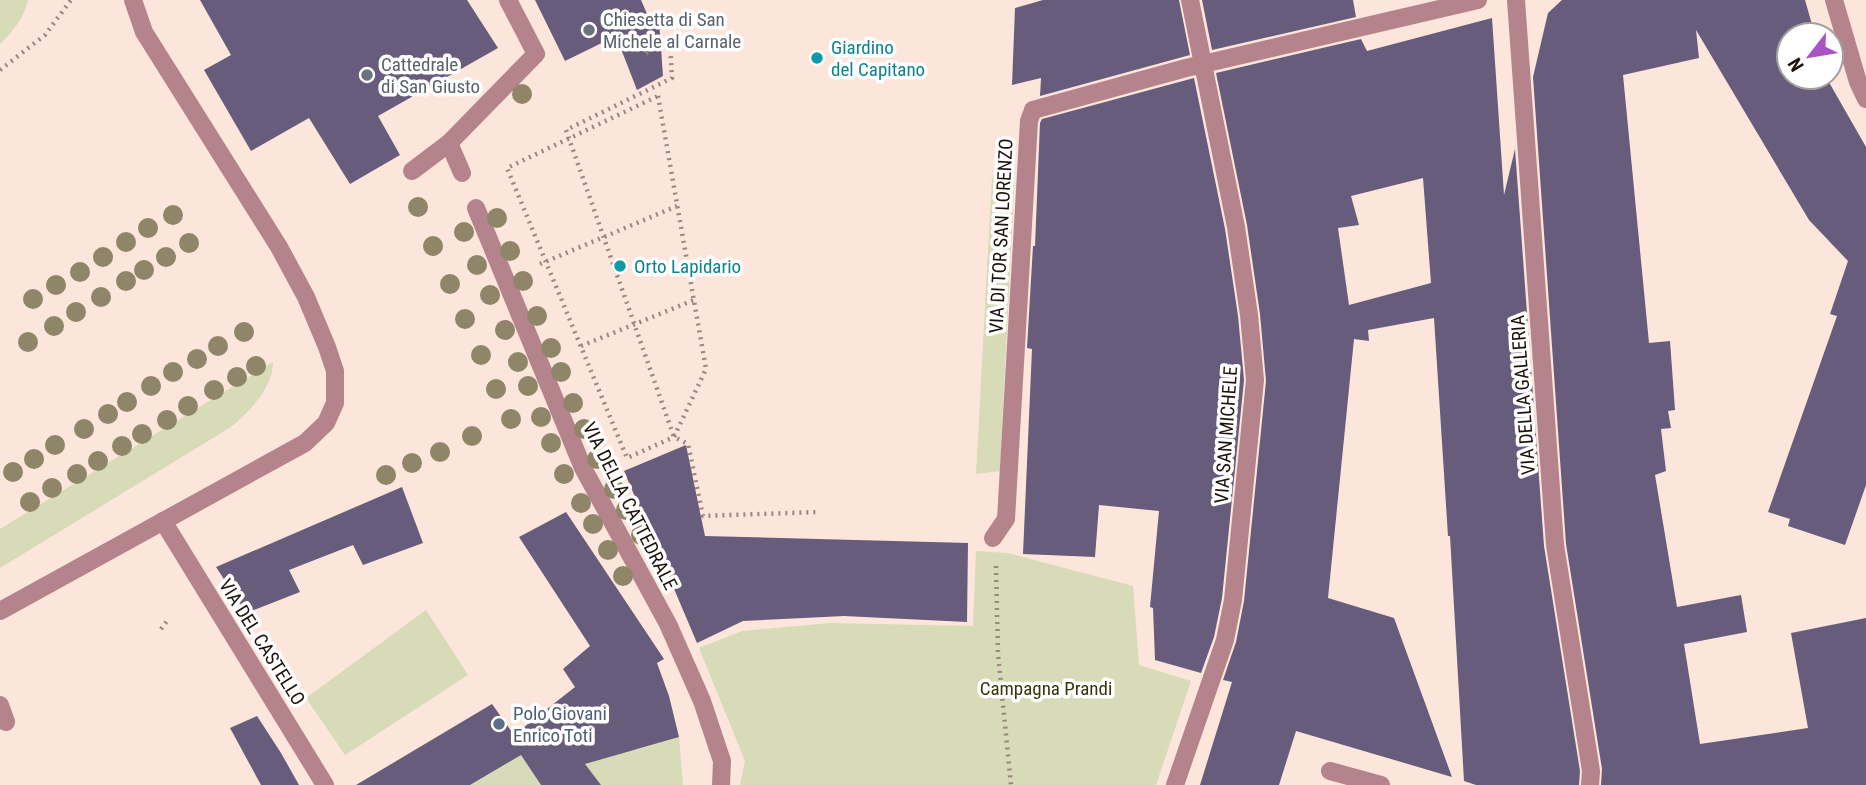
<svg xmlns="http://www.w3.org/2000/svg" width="1866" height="785" font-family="'Roboto Condensed',sans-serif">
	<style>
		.green { fill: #d7dbb8 }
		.building { fill: #675c7b; fill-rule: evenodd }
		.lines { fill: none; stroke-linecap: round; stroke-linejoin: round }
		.path { stroke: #9a887f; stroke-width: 4.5; stroke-dasharray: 2 5; stroke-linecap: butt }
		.minor { stroke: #b4838c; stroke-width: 18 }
		.tree { fill: #8f8568 }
		.worship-dot { fill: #6b7280; stroke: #fff; stroke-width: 2.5 }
		.culture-dot { fill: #0f9aa8; stroke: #fff; stroke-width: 2.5 }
		.service-dot { fill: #5c6f8a; stroke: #fff; stroke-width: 2.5 }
		.labels { text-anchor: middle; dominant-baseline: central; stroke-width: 7; stroke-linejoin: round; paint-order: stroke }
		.worship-label { font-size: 19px; fill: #5b616d; stroke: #fff; text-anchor: start }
		.culture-label { font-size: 19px; fill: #0d838f; stroke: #fff; text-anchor: start }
		.street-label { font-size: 19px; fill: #1e120b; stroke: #fff }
		.park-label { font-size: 19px; fill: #35370a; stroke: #fff }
		.service-label { font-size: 19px; fill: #4e5e75; stroke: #fff; text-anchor: start }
	</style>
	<rect width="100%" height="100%" fill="#fce5da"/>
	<!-- green -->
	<g class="green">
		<path d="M0,0H28C24,18 13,31 0,44Z"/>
		<path d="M1015,166L1000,471L976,474L992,178Z"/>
		<path d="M273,362C273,388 249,412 231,427L0,568V529Z"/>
		<path d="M976,551L1007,553L1133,586L1139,665L1191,681L1156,785H740L745,761L699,648L742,631L830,623L973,626Z"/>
		<path d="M426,610L468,675L345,755L306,698Z"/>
		<path d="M622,731L636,750L679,737L683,785H601L581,760Z"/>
		<path d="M521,755L541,785H470Z"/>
	</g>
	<!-- building -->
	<g class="building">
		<path d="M200,0H467L498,48L378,116L400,155L350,184L309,118L251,151L204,70L231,55Z"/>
		<path d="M535,0H641L651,23L659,21L663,76L637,90L616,36L565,61Z"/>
		<path d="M1043,0H1179L1190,55L1040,96L1041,78L1012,85L1015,8Z"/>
		<path d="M1202,0H1353L1356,17L1212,50Z"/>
		<path d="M1562,0H1805L1815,35H1789V77H1826L1866,147V485L1845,545L1788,526L1790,519L1768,512L1837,316L1830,314L1848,261L1809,220L1696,30L1699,58L1623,75L1649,343L1670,341L1675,410L1668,411L1671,428L1661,429L1666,471L1655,475L1677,607L1741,595L1747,632L1684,644L1700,744L1808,728L1791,633L1866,618V785H1601L1602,769L1566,544L1533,77L1548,13Z"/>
		<path d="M1492,18L1504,195L1515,149L1544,546L1580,771L1579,785H1476L1464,781L1450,536H1448L1434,318L1368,330L1369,341L1354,339L1328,598L1394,618L1452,777L1296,731L1279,785H1200L1232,682L1223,680L1236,642L1244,601L1266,381L1260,314L1247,225L1216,73L1361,39L1367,51ZM1423,178L1431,283L1349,305L1338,228L1359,225L1351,196Z"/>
		<path d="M1194,78L1225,229L1238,316L1244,380L1222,598L1214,637L1201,673L1155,660L1153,608L1150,607L1159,511L1099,505L1095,557L1023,554L1032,349L1027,348L1033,246H1035L1040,123L1042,119Z"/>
		<path d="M686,445L705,536L968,543L967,622L844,616L743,621L697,643L624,471Z"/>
		<path d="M402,487L423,543L363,565L353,545L289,570L300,592L246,613L216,567Z"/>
		<path d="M566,512L664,659L657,663L669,696L679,737L585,764L601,785H541L521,755L470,785H356L492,704L514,735L575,687L563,669L590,646L519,537Z"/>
		<path d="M257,716L281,753L299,785H261L230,728Z"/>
	</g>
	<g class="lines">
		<!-- path -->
		<g class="path">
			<path d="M646,53L670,41L672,78L566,130L674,437L688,444L703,516L819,512"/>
			<path d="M0,70L45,35L71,0"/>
			<path d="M658,96L706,369L674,437L627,458L507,168Z"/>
			<path d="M540,264L677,206"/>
			<path d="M581,346L694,300"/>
			<path d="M996,566L998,654L1011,785"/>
			<path d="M161,629L169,618"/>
		</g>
		<!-- minor -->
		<g class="minor">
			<path d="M1516,0L1555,545L1591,771L1590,785"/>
			<path d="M1834,0L1858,82L1866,99"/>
			<path d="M412,171L449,143"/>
			<path d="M462,173L449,143L536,54L508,0"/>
			<path d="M476,208L583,468L668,624L702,701L722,761L721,785"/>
			<path d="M163,521L325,785"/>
			<path d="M993,538L1006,519L1029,121L1033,110L1186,68L1478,0"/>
			<path d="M0,611L305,443L326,423L335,403V371L327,347L306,297L279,247L144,32L133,0"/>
			<path d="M0,705L6,722"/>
			<path d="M1330,771L1381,785"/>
			<path d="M1175,785L1225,640L1233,600L1255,380L1249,315L1236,227L1190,0"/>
		</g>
	</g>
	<!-- trees -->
	<g class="tree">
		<circle cx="522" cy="94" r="10"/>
		<circle cx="418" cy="207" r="10"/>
		<circle cx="173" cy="215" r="10"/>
		<circle cx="497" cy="218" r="10"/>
		<circle cx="148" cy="228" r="10"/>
		<circle cx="464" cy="232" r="10"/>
		<circle cx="126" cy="242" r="10"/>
		<circle cx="189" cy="243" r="10"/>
		<circle cx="433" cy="246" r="10"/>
		<circle cx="510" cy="251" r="10"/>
		<circle cx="103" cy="257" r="10"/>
		<circle cx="166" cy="257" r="10"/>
		<circle cx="477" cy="265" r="10"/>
		<circle cx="144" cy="270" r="10"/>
		<circle cx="80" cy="272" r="10"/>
		<circle cx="126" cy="281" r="10"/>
		<circle cx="523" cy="281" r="10"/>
		<circle cx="450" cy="284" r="10"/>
		<circle cx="56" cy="285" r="10"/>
		<circle cx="490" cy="295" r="10"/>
		<circle cx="101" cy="297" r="10"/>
		<circle cx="33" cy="299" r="10"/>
		<circle cx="76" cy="312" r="10"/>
		<circle cx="537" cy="316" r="10"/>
		<circle cx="465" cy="319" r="10"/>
		<circle cx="54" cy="326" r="10"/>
		<circle cx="505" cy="330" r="10"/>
		<circle cx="244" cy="332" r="10"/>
		<circle cx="28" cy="342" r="10"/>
		<circle cx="218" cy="346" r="10"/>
		<circle cx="551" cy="348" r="10"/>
		<circle cx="481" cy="355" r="10"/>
		<circle cx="197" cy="359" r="10"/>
		<circle cx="518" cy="362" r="10"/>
		<circle cx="256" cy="366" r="10"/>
		<circle cx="173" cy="372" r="10"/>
		<circle cx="561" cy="372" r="10"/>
		<circle cx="237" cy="377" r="10"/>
		<circle cx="151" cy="386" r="10"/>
		<circle cx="528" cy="386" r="10"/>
		<circle cx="496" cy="389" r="10"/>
		<circle cx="214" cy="390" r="10"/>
		<circle cx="127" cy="402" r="10"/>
		<circle cx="573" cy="403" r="10"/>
		<circle cx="188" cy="406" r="10"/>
		<circle cx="108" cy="414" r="10"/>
		<circle cx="541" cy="417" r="10"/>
		<circle cx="511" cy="419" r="10"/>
		<circle cx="167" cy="420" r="10"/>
		<circle cx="84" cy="429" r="10"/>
		<circle cx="584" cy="429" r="10"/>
		<circle cx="142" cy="434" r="10"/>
		<circle cx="472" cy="436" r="10"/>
		<circle cx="551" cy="443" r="10"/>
		<circle cx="55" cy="445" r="10"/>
		<circle cx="122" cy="446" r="10"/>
		<circle cx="440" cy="452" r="10"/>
		<circle cx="34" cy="459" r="10"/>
		<circle cx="597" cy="459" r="10"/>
		<circle cx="98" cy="461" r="10"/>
		<circle cx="412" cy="463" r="10"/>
		<circle cx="13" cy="472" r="10"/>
		<circle cx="77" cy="474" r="10"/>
		<circle cx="564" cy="474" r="10"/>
		<circle cx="386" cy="475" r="10"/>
		<circle cx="52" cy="488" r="10"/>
		<circle cx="614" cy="489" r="10"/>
		<circle cx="30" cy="502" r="10"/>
		<circle cx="581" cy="503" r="10"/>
		<circle cx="626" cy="510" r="10"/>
		<circle cx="593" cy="524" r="10"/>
		<circle cx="641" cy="535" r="10"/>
		<circle cx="608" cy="550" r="10"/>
		<circle cx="623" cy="576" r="10"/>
	</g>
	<!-- markers -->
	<g class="worship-dot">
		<circle cx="589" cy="30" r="7"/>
		<circle cx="367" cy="75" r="7"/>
	</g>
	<g class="culture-dot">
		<circle cx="817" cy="58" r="7"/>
		<circle cx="620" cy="266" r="7"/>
	</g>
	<circle class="service-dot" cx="499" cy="724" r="7"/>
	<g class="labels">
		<!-- worship labels -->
		<g class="worship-label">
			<text x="603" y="19">Chiesetta di San<tspan x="603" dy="22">Michele al Carnale</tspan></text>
			<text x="381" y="64">Cattedrale<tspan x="381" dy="22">di San Giusto</tspan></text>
		</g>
		<!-- culture labels -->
		<g class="culture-label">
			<text x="831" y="47">Giardino<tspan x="831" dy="22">del Capitano</tspan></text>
			<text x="634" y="266">Orto Lapidario</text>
		</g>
		<!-- street labels -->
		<g class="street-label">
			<text transform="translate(1001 236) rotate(-87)">VIA DI TOR SAN LORENZO</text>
			<text transform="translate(1523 395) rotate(-94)">VIA DELLA GALLERIA</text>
			<text transform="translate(1226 435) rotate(-86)">VIA SAN MICHELE</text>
			<text transform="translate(630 506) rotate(63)">VIA DELLA CATTEDRALE</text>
			<text transform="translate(262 642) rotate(58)">VIA DEL CASTELLO</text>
		</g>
		<!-- park labels -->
		<g class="park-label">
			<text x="1046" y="688">Campagna Prandi</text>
		</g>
		<!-- service labels -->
		<g class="service-label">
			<text x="513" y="713">Polo Giovani<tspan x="513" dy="22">Enrico Toti</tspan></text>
		</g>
	</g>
	<!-- north arrow -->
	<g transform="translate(1810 56) rotate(239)"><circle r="33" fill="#ffffff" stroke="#a5a09d" stroke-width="2"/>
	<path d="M0-5L12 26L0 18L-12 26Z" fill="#a854c2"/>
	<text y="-10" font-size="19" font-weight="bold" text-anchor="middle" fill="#1e120b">N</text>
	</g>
</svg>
